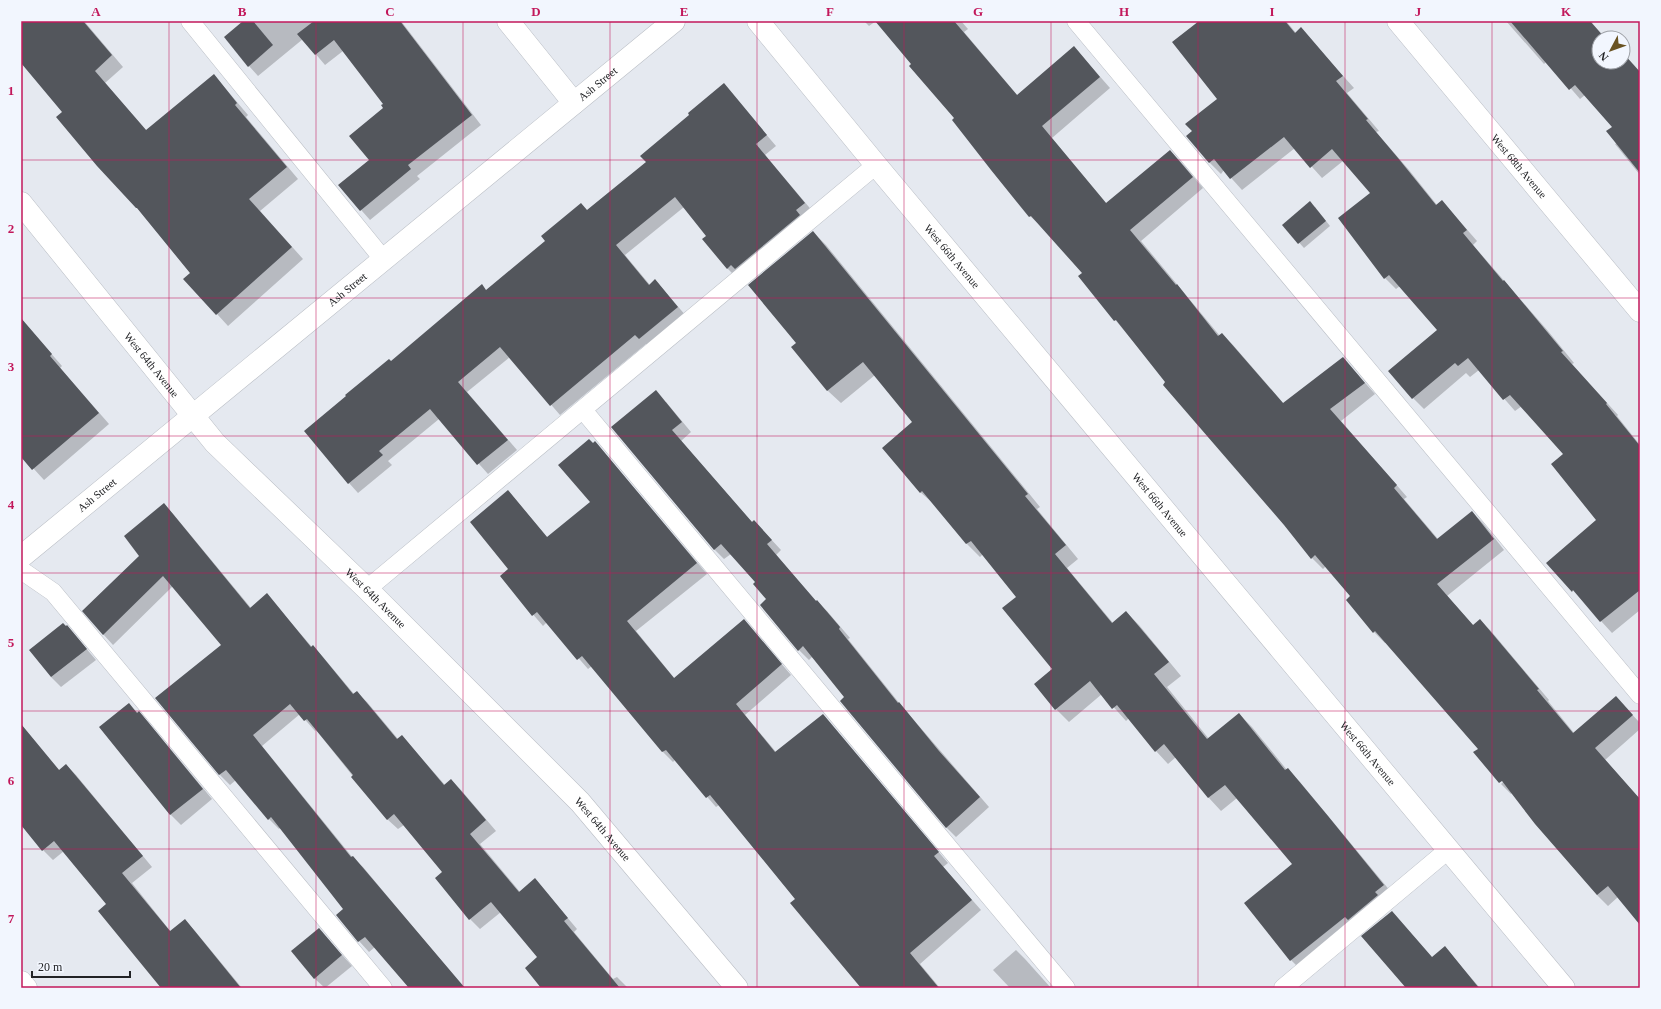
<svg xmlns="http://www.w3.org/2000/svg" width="1661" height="1009" font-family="'Times New Roman',serif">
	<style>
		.shadow { fill: #0003 }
		.building { fill: #53565c }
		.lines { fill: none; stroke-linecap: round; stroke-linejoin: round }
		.lane-casing { stroke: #babec5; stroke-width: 19 }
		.street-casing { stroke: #babec5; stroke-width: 23 }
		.lane { stroke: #fff; stroke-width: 18 }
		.street { stroke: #fff; stroke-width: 22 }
		.grid { fill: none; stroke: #c2185b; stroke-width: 1; stroke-opacity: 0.55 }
		.labels { text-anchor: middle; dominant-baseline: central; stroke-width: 4; stroke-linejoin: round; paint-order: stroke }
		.street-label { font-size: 11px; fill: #212225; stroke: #f2f6fe }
		.neatline { fill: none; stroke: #c2185b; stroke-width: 1.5 }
		.grid-label { font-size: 13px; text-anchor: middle; font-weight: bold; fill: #c2185b }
	</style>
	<rect width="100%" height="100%" fill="#e5e9f0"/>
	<!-- shadow -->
	<g class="shadow">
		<path d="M21,21H84L123,67L105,83L147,131L214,75L248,115L246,117L298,179L260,211L303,259L228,326L185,279L191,274L137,208L64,112L21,61Z"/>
		<path d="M245,21H401L481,125L417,176L420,179L370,220L339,185L370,160L385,104L343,51L325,65L303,39L258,76L249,66Z"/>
		<path d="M864,21H876L869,26Z"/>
		<path d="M876,21H961L968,29L964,32L1018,96L1074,47L1110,88L1052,138L1107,204L1170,151L1181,162L1203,188L1141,241L1220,336L1222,334L1233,345L1284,404L1343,358L1375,394L1341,421L1407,497L1404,499L1438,539L1472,512L1483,523L1504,550L1447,596L1474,626L1480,620L1491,631L1549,700L1548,701L1574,733L1626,708L1640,723V729L1605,760L1640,799V924L1618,897L1608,906L1597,895L1536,824L1513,792L1511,794L1501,784L1507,778L1479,749L1386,642L1385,643L1374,632L1352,596L1326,566L1323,569L1312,558L1079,276L1083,273L1042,227L1030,216L956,118Z"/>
		<path d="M1200,21H1286L1296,33L1301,29L1354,88L1347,93L1379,131L1376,132L1409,170L1437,205L1442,201L1477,241L1473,245L1548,331L1574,363L1572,364L1618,415L1617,416L1640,445V610L1612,633L1548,563L1597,520L1564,454L1522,406L1515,411L1479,370L1470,377L1466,373L1424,409L1413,398L1438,330L1400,286L1396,289L1385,278L1372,194L1343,161L1322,178L1295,148L1242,190L1224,170L1221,174L1209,162L1193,132L1218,99Z"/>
		<path d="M1506,21H1594L1592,23L1605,38H1599V62H1623V54L1633,64L1640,72V175L1615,144L1617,143L1613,127L1585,95L1580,99L1547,61L1544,64Z"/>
		<path d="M724,85L776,146L765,155L814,213L737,278L727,268L708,236L684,207L625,255L650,285L655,280L687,317L649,348L646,344L560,415L510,357L467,392L517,450L488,474L439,419L388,461L392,465L358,493L349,483L391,362L487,291L647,162L691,115Z"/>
		<path d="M1315,207L1330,226L1304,248L1283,225Z"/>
		<path d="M813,232L826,245L1040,507L1037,509L1078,559L1067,568L1113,623L1126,612L1139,625L1181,676L1167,687L1209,739L1239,714L1252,727L1287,770V769L1300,782L1396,898L1304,973L1291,960L1246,903L1294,864L1237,798L1221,811L1209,798L1176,757L1168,764L1156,751L1129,718L1126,721L1102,694L1069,722L1056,709L1054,670L1018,597L983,554L980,557L967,544L934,504L920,492L914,423L875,375L841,403L828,391L793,347L797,343Z"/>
		<path d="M21,319L62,366L60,368L109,424L44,480L23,457L21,459Z"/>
		<path d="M666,402L691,432L681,441L752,522L754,521L781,550L776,555L817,602L827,611L850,638L848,639L900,704L989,807L956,837L946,827L813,656L809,660L799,650L756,582L731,554L724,559L714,549L613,428Z"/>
		<path d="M595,442L707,574L636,631L675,679L744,620L791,675L745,715L776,752L823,715L948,863L943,867L981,910L920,964L940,988H863L796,900L719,805L716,807L675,760L673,762L663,752L592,666L588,669L547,622L543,626L501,577L510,569L508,491L548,538L591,502L593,444Z"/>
		<path d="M164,504L174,515L251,608L267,595L312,647L313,646L323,657L354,694L356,692L367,702L398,739L402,736L445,785L451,780L461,790L496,831L480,844L520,892L535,879L577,929L574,932L613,979L617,977L628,988H543L538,957L501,912L480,929L470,919L443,872L404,825L398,829L387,819L316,730L315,731L300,714L262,746L353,858L363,867L464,988H405L408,986L375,947L369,952L359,941L337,915L344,909L281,827L279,829L269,819L236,780L230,785L220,775L156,698L223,645L173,586L113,645L103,634Z"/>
		<path d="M67,626L96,660L61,687L51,677Z"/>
		<path d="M128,704L148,722L212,799L181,825L171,815L100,727Z"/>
		<path d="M21,724L60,771L66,765L76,775L152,867L132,883L171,932L185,920L195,931L242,988H162L108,905L64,851L53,860L43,850L21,823Z"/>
		<path d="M319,929L352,966L325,988L314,978Z"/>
		<path d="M1445,948L1480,988H1407L1432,958Z"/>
		<path d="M1016,950L1025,959L1051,988H1010L993,970Z"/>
	</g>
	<!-- building -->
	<g class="building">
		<path d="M21,21H83L112,55L95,71L146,130L214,74L237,103L235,105L287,167L249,199L292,247L216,315L183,279L190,273L137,208H136L97,166L56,117L62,112L21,63Z"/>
		<path d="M243,21H253L273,45L248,67L224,37Z"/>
		<path d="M314,21H400L472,115L408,165L411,169L360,211L338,185L369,160L349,136L383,108L381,105L383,104L334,40L315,55L297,34Z"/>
		<path d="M875,21H954L1017,95L1074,46L1100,77L1042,126L1106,203L1170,150L1193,177L1130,230L1176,285L1177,284L1218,336L1222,333L1283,403L1343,357L1365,383L1330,409L1397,485L1394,488L1437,539L1472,511L1494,539L1437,584L1473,625L1480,619L1539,689L1537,690L1573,733L1616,696L1633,715L1595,748L1640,799V925L1608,886L1597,895L1535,824L1502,781L1499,783L1473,752L1478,749L1375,631L1373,633L1346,600L1350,596L1315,555L1311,559L1284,525L1163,385L1165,382L1116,320L1114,321L1078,276L1082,273L1031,216L1029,217L991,170L952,120L954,118L909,66L911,64Z"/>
		<path d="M1199,21H1285L1295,33L1301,27L1343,76L1336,81L1368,119L1366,120L1398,158L1436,205L1442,200L1467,230L1463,233L1503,281L1504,280L1563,351L1561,352L1607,403L1606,404L1640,446V590L1600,622L1573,590L1572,592L1546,563L1596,520L1551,464L1563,454L1510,395L1503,400L1468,358L1458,366L1455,363L1412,399L1388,371L1437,330L1389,275L1384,279L1338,218L1370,193L1332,149L1310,168L1284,137L1230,179L1214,159L1209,163L1186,136L1192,131L1185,124L1217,99L1172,42Z"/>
		<path d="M1510,21H1590L1605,38H1599V62H1623V53L1640,72V173L1606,131L1612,127L1575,85L1569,90Z"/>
		<path d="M724,83L767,135L756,144L805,203L796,210L800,215L735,269L731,265L727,269L702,239L706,236L675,197L616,245L649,285L655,279L678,307L639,339L635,335L550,406L500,347L458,382L508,440L477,465L430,409L379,451L383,455L348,484L304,431L346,396L345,395L389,359L391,361L482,284L486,290L545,241L541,236L581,203L587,210L646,162L640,156L689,115L688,113Z"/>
		<path d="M1310,201L1326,221L1298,244L1282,225Z"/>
		<path d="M813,231L1028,494L1025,496L1066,545L1055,554L1112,623L1126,611L1169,662L1154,674L1207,739L1239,713L1285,770L1288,768L1328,816L1384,885L1375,892L1378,895L1348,920L1345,917L1290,961L1244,903L1292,864L1225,785L1208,798L1164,744L1155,752L1117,705L1112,709L1090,681L1055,710L1034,684L1052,669L1002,608L1016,597L971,541L966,544L922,491L920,493L882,448L912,422L863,362L827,391L791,347L796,343L748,285Z"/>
		<path d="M21,318L52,354L50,356L99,413L32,470L21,457Z"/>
		<path d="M656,390L682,422L672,430L752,522L754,520L772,540L767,544L816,601L817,600L840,627L839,629L898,703L899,702L939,751L980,797L946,828L840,701L844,697L803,646L798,651L760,605L766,599L753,584L755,582L721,544L714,550L611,427Z"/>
		<path d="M589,439L593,443L595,441L697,563L627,621L674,678L744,619L782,664L736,704L775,752L823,714L939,852L934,856L972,900L910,953L939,988H861L790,903L795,899L710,795L706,798L666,750L662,752L582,656L577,660L537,612L532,616L500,576L508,569L470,522L508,490L547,537L590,502L558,465Z"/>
		<path d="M164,503L250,608L267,593L311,647L313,645L353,694L357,691L397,739L402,735L444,785L451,779L486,820L470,834L519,892L535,878L568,918L564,921L620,988H541L525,968L537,957L491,902L469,920L435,878L442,872L394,814L387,820L351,777L353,775L307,719L304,721L290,704L253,735L351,857L353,856L465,988H409L365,937L358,942L336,915L343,909L271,817L268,820L226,770L219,775L155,698L221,645L163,576L103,635L82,611L139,556L124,536Z"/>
		<path d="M63,623L66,626L67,625L87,649L51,677L29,650Z"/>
		<path d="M129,703L137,713L139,711L203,789L170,815L99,727Z"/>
		<path d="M21,724L59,770L66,764L143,856L122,873L170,931L185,919L241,988H161L98,911L106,904L54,841L42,851L21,825Z"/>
		<path d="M1392,911L1432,957L1445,946L1479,988H1406L1361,936Z"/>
		<path d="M319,928L342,955L314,979L291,951Z"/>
	</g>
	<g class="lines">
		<!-- lane casing -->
		<g class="lane-casing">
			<g id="lane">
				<path d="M190,21L383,259"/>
				<path d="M1076,21L1640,695"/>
				<path d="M583,410L1066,988"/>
				<path d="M21,570L53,592L383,988"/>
				<path d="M367,589L876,165"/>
				<path d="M1283,988L1448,850"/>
			</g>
		</g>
		<!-- street casing -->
		<g class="street-casing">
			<g id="street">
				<path d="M508,21L574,103"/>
				<path id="s1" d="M758,21L876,165L1564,988"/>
				<path id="s2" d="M1398,21L1640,311"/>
				<path id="s3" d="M21,203L215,443L367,589L580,802L737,988"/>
				<path id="s4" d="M21,557L674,21"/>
				<path d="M21,982L26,988"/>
			</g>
		</g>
		<!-- lane -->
		<use href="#lane" class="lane"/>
		<!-- street -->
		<use href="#street" class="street"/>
	</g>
	<!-- grid -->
	<path class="grid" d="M169,21V988M316,21V988M463,21V988M610,21V988M757,21V988M904,21V988M1051,21V988M1198,21V988M1345,21V988M1492,21V988M21,160H1640M21,298H1640M21,436H1640M21,573H1640M21,711H1640M21,849H1640"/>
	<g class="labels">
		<!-- street labels -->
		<g class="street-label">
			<text stroke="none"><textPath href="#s4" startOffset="746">Ash Street</textPath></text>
			<text stroke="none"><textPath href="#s2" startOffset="189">West 68th Avenue</textPath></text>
			<text stroke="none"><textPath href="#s1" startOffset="305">West 66th Avenue</textPath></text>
			<text stroke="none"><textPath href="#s4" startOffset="422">Ash Street</textPath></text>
			<text stroke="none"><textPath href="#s3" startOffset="208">West 64th Avenue</textPath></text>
			<text stroke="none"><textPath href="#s4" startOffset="98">Ash Street</textPath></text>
			<text stroke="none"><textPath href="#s1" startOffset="629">West 66th Avenue</textPath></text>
			<text stroke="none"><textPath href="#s3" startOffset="532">West 64th Avenue</textPath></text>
			<text stroke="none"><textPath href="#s1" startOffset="953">West 66th Avenue</textPath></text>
			<text stroke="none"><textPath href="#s3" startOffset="856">West 64th Avenue</textPath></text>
		</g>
	</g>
	<!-- border -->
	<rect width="1661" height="1009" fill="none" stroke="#f2f6fe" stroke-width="44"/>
	<!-- north arrow -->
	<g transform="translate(1611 50) rotate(229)"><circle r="19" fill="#f2f6fe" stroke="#9ea1a7"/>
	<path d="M0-3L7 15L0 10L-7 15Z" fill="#695222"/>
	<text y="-6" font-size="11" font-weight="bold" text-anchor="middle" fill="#212225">N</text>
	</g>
	<!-- scale -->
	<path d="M32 971v6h98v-6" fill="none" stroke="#212225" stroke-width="2"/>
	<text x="38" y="971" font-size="12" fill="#212225" stroke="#f2f6fe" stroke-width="3" paint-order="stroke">20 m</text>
	<rect x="22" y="22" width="1617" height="965" class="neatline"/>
	<g class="grid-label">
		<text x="96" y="16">A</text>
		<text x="242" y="16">B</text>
		<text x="390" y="16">C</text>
		<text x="536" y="16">D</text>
		<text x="684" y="16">E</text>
		<text x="830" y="16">F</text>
		<text x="978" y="16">G</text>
		<text x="1124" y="16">H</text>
		<text x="1272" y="16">I</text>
		<text x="1418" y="16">J</text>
		<text x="1566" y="16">K</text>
		<text x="11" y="95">1</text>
		<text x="11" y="233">2</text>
		<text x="11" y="371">3</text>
		<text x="11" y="509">4</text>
		<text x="11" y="647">5</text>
		<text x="11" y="785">6</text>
		<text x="11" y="923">7</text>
	</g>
</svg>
